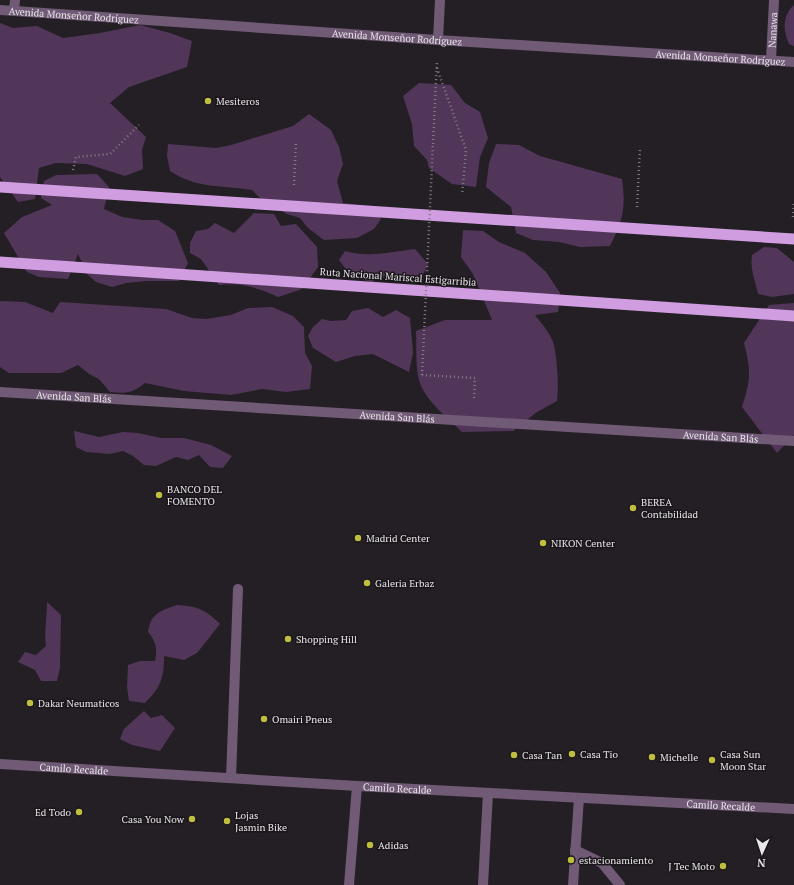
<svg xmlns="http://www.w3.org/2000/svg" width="794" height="885" font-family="'PT Serif',serif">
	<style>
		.green { fill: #52365a }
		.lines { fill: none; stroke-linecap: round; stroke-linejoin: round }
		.path { stroke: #807c80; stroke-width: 2.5; stroke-dasharray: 1 3; stroke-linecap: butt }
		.service { stroke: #705a76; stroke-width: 10 }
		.minor { stroke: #705a76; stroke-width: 10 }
		.tertiary { stroke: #705a76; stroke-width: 10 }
		.trunk { stroke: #d09de0; stroke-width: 11 }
		.path-bridge { stroke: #807c80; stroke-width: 2.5; stroke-dasharray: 1 3; stroke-linecap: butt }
		.poi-dot { fill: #c0be40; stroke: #1a161b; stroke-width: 1.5 }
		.labels { text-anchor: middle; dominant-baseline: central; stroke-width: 3; stroke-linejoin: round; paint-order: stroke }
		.street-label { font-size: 10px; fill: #e9e6e9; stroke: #1a161b }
		.poi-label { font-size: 10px; fill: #e9e6e9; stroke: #1a161b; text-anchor: start }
	</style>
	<rect width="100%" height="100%" fill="#231f24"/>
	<!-- green -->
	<g class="green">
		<path d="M794,5V46L789,44C783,30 782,16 794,5Z"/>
		<path d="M0,23L13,28L37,26L63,38L100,33L140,25L170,33L192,41L187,67L129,87L110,103L146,137L142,150L143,169L125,176L87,164L56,163L39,168L35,199L18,202L0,177Z"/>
		<path d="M419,83L451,85L465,103L480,112L488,138L480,157L476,187L452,184L429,168L427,160L414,146L412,124L403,96Z"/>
		<path d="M309,114L331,130L339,147L343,164L337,181L343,203L372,206L381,219L374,229L357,238L324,240L308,228L300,218L287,214L260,198L252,190C221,185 197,189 170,171L167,156L168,144L216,148L231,145L293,126Z"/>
		<path d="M496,144L519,145L540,156L622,179C626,209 623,220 610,246L580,247L559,242L533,240L516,233L511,207L486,187L489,163Z"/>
		<path d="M97,174L109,187L104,209L122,217L142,220H158L175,231L188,263L179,281H147L126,283L112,287L96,282L87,274L78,254L68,279L39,277L27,272L4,233L22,217L52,205L41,198L44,181L56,175Z"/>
		<path d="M254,213L274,214L281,226L296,224L317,247L318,267L302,289L278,297C259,288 240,282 219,285L201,259L190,253V243L196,231L208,229L215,223L234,233Z"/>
		<path d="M463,230L483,231L499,242L525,253L546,272L560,293L558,312L535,315C542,324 551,334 554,345C557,360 559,385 557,401L537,412L513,431L462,432C447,417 425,401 419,380C415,365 417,347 416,331L445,320H492L473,274L461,257Z"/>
		<path d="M764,247L777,248L794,262V294L772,297L758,294C755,279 750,271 752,255Z"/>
		<path d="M415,249L428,264L421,279C399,273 393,271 372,282L351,276L339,260L345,251C368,258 391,252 415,249Z"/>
		<path d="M0,301L25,302L53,313L60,302L166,309L192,318L206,319L231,315L248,308L272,307L293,316L304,327L305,353L312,366L310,389L286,392L262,389L231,395L184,391L145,383C132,393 127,394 110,392L99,379L89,374L78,365L61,373H9L0,367Z"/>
		<path d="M794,303V435L777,453L742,407C751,379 751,371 744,343L769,305Z"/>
		<path d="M368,308L383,317L396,310L410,318L413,353L409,372L373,354L355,356L336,362L313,348L308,336L313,327L322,319L331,321L346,320L352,311Z"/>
		<path d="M74,431L99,437L123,432L138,433L161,438H184L211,445L232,456L223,468L210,467L199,455L188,460L176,457L156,466L144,465L133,456L123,451L110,454L86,452L76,447Z"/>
		<path d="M47,602L61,615L60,668L57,681H41L35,670L18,662L25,652L36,655L46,646C44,632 47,617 47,602Z"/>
		<path d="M177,605C197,606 206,610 220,624L197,653L184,660L164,656C164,678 161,687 145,703L129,701L127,687L128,665L140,661H155C158,648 156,642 148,632C151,613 160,611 177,605Z"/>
		<path d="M144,711L151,718L162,715L175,728L160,751L132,745L120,739L124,729Z"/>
	</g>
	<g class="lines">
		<!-- path -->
		<g class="path">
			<path d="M437,68L466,150L462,195"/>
			<path d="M433,144L437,61"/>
			<path d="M73,170L76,157L110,154L139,125"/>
			<path d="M294,185L296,141"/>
			<path d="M637,207L640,148"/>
			<path d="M793,217L794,202"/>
			<path d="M422,375L475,378L474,399"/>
		</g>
		<!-- service -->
		<g class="service">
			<path id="s1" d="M0,392L794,441"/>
			<path d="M231,778L238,589"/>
			<path d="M575,850L602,863L620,885"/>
			<path d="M349,885L357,786"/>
			<path d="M483,885L488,793"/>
			<path d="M573,885L579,798"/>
		</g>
		<!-- minor -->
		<g class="minor">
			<path d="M14,10L15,0"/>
			<path d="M438,40L440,0"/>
			<path id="s2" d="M771,60L774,0"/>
			<path id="s3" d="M0,764L357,786L794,809"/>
		</g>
		<!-- tertiary -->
		<path class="tertiary" id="s4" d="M0,10L438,40L794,62"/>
		<!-- trunk -->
		<g class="trunk">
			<path d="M0,187L794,239"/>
			<path d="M0,262L794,316"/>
		</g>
		<!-- path-bridge -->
		<path class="path-bridge" d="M422,375L433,144"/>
	</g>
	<!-- markers -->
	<g class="poi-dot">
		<circle cx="208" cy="101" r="4"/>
		<circle cx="159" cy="495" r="4"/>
		<circle cx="633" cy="508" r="4"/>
		<circle cx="358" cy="538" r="4"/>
		<circle cx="543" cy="543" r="4"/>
		<circle cx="367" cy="583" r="4"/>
		<circle cx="288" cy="639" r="4"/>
		<circle cx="30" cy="703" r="4"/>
		<circle cx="264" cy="719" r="4"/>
		<circle cx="572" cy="754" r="4"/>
		<circle cx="514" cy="755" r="4"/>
		<circle cx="652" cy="757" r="4"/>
		<circle cx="712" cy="760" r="4"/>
		<circle cx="79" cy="812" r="4"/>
		<circle cx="192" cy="819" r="4"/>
		<circle cx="227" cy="821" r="4"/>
		<circle cx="370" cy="845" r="4"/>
		<circle cx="571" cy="860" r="4"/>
		<circle cx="723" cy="866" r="4"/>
	</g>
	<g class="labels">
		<!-- street labels -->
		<g class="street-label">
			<text stroke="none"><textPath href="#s4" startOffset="74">Avenida Monseñor Rodríguez</textPath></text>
			<text stroke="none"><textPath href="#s2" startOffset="30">Nanawa</textPath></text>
			<text stroke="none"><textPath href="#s4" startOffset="398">Avenida Monseñor Rodríguez</textPath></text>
			<text stroke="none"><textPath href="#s4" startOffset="722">Avenida Monseñor Rodríguez</textPath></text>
			<text transform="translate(398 277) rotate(4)">Ruta Nacional Mariscal Estigarribia</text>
			<text stroke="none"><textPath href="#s1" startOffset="74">Avenida San Blás</textPath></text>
			<text stroke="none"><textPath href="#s1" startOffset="398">Avenida San Blás</textPath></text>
			<text stroke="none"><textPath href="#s1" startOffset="722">Avenida San Blás</textPath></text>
			<text stroke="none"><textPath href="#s3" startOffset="74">Camilo Recalde</textPath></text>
			<text stroke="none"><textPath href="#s3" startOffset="398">Camilo Recalde</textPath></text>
			<text stroke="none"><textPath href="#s3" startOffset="722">Camilo Recalde</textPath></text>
		</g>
		<!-- poi labels -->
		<g class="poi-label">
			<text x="216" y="101">Mesiteros</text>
			<text x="167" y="489">BANCO DEL<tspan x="167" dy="12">FOMENTO</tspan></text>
			<text x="641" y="502">BEREA<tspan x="641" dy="12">Contabilidad</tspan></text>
			<text x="366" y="538">Madrid Center</text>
			<text x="551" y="543">NIKON Center</text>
			<text x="375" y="583">Galeria Erbaz</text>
			<text x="296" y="639">Shopping Hill</text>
			<text x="38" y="703">Dakar Neumaticos</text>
			<text x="272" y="719">Omairi Pneus</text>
			<text x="580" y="754">Casa Tio</text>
			<text x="720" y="754">Casa Sun<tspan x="720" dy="12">Moon Star</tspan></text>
			<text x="522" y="755">Casa Tan</text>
			<text x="660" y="757">Michelle</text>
			<text x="71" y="812" text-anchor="end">Ed Todo</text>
			<text x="235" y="815">Lojas<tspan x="235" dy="12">Jasmin Bike</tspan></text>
			<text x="184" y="819" text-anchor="end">Casa You Now</text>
			<text x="378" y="845">Adidas</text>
			<text x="579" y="860">estacionamiento</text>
			<text x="715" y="866" text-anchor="end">J Tec Moto</text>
		</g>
	</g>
	<!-- north arrow -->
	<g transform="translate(762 853) rotate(183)" stroke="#1a161b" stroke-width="3" paint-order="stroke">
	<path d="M0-3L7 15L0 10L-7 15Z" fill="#e9e6e9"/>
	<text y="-6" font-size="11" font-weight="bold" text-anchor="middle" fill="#e9e6e9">N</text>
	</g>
</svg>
